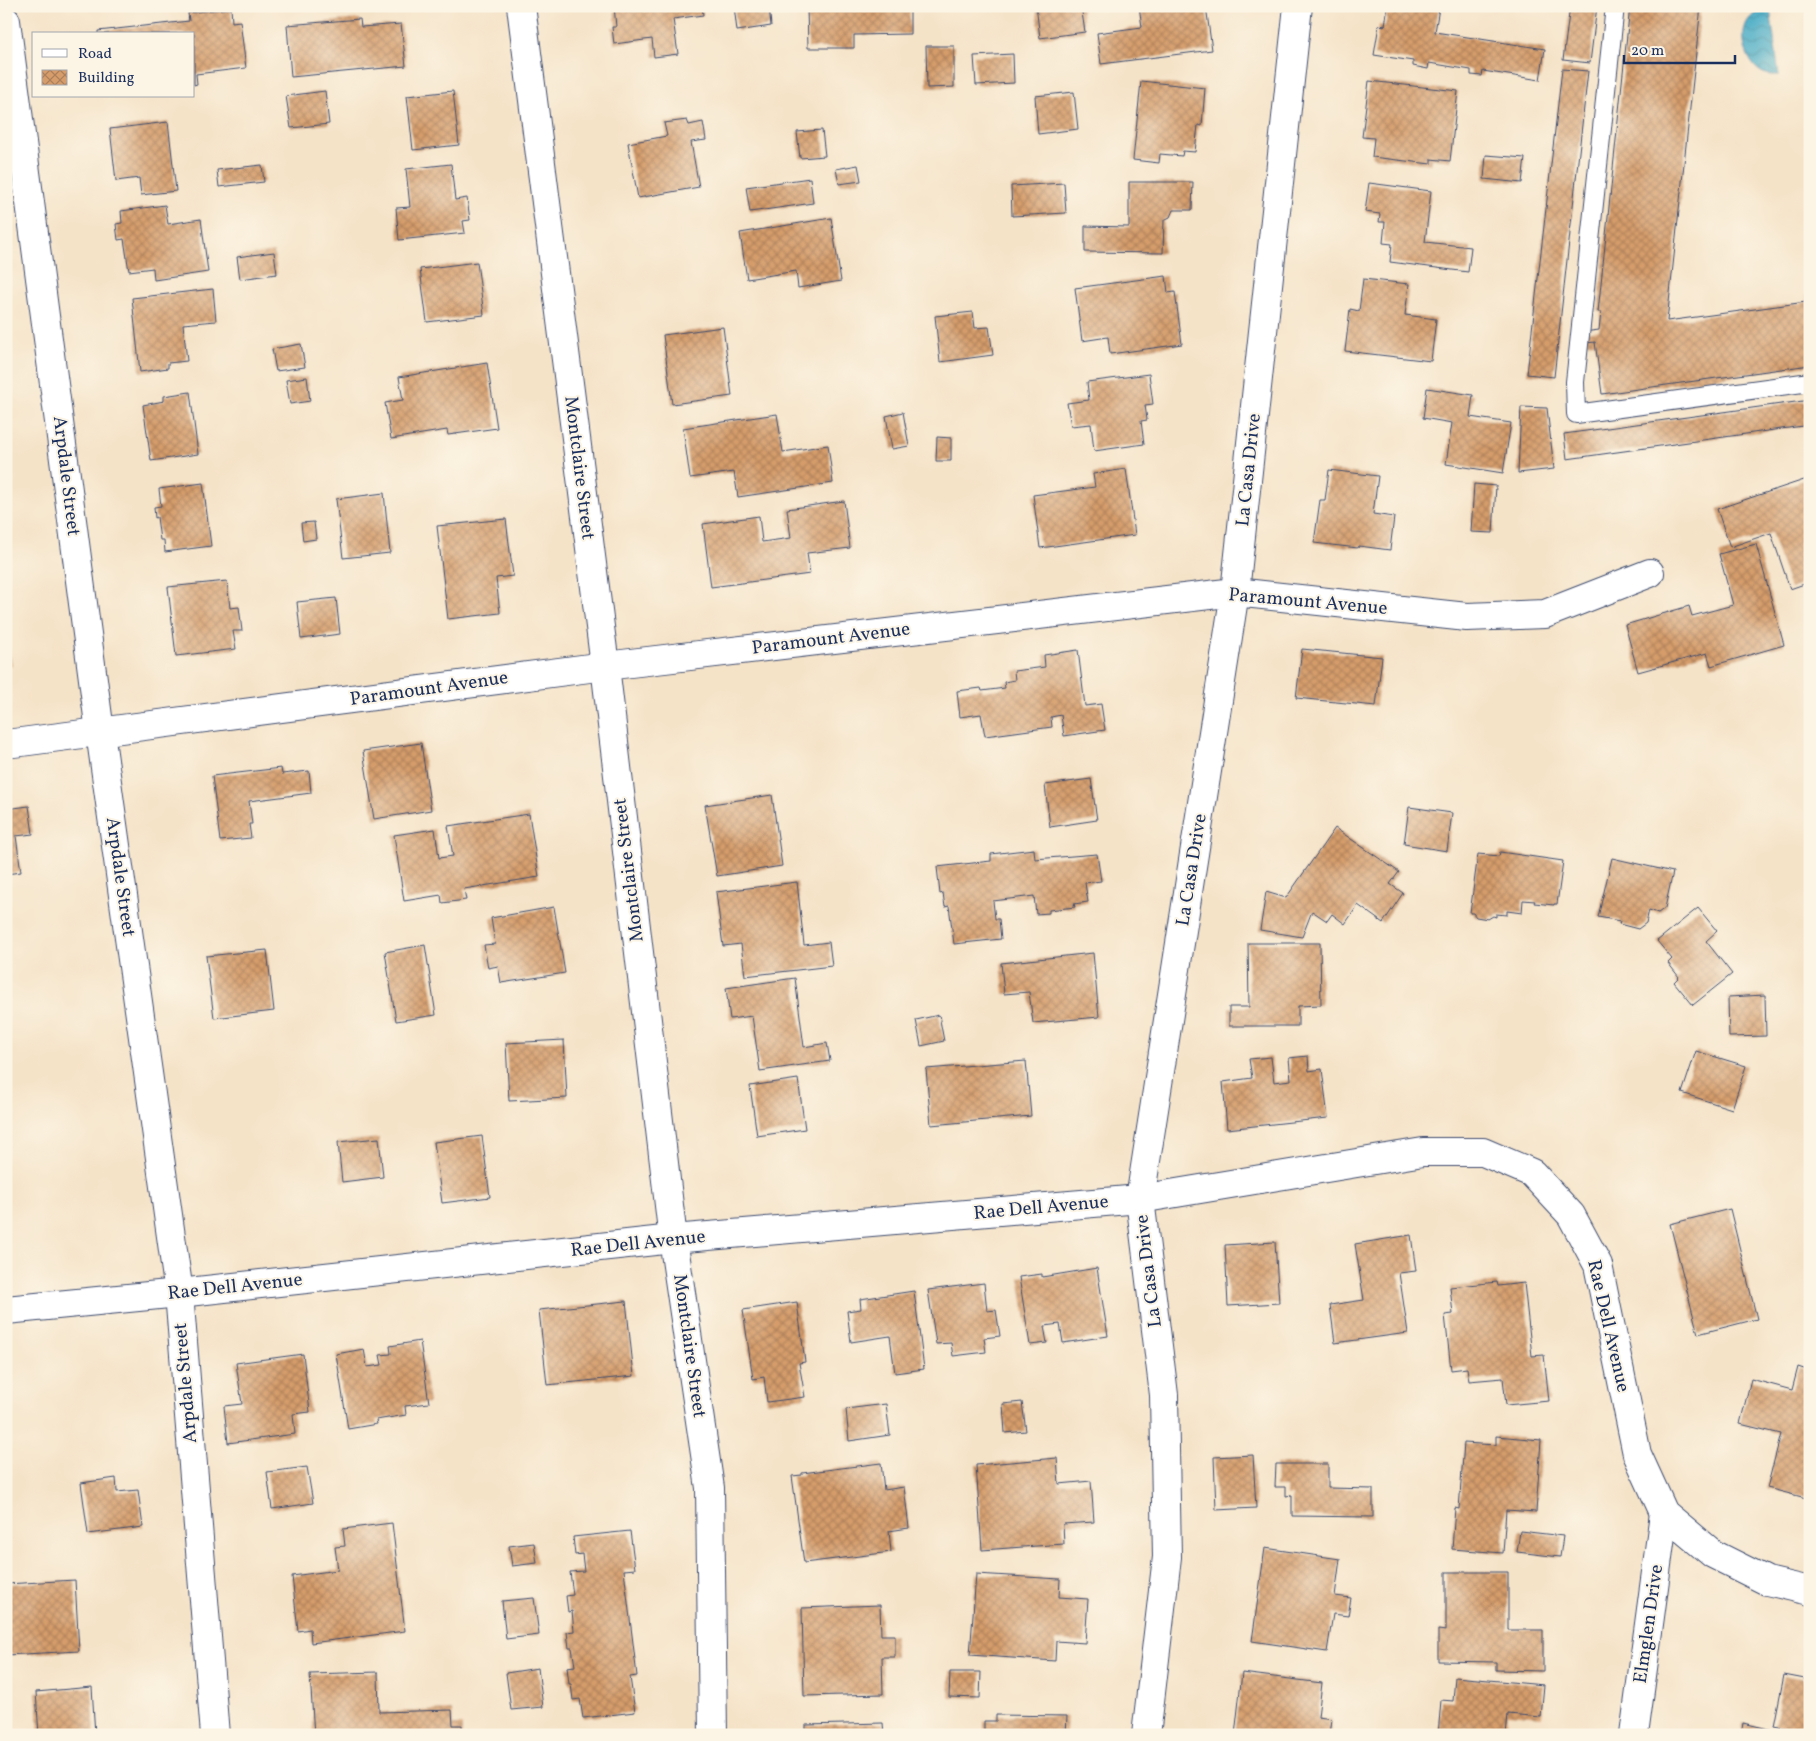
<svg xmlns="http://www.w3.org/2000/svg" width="1816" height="1741" font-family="Vollkorn,serif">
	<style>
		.water { fill: url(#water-waves); stroke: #316e92 }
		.building { fill: url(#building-cross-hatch) }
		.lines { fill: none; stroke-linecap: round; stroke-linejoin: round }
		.service-casing { stroke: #3c4a6e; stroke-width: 20 }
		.minor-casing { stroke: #3c4a6e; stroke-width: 30 }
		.tertiary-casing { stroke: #3c4a6e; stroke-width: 30 }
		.service { stroke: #fff; stroke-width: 18 }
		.minor { stroke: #fff; stroke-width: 28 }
		.tertiary { stroke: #fff; stroke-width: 28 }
		.labels { text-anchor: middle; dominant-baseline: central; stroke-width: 4; stroke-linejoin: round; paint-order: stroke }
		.street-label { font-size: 19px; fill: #1b2f5e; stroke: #fcf5e5 }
	</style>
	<defs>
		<pattern id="water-waves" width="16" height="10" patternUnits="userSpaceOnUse" patternTransform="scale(1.25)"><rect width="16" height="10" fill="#47acc6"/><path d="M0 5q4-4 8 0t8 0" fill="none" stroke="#3a8ca4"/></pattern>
		<pattern id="building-cross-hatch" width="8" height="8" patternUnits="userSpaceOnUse" patternTransform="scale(1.25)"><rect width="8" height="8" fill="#d69d6b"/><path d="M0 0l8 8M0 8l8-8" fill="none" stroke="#ad805b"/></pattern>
	</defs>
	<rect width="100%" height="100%" fill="#fcf5e5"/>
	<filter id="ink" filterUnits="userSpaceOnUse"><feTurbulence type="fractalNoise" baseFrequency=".02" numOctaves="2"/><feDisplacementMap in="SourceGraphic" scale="10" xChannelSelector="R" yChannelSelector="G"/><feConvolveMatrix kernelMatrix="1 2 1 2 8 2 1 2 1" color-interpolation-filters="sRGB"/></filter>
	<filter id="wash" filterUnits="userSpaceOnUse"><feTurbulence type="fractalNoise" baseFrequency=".0096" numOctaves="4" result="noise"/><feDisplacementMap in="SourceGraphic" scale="20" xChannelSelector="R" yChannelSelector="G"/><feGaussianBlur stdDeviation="1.12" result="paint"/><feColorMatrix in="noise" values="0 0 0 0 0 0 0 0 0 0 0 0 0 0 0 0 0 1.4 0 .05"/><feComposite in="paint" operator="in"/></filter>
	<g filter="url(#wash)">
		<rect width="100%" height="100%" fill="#f5e3c8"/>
		<!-- water -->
		<path class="water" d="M1770,9L1779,75C1772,75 1765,75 1760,71C1745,61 1737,30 1751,17C1756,13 1764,11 1770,9Z"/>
		<g id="blocks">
			<!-- building -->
			<g class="building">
				<path d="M614,6H702L703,15L673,19L678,54L654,57L652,39L614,44L612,27H616Z"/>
				<path d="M734,6H769L771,26L737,31Z"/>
				<path d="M807,6H910V34L854,35V48H808Z"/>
				<path d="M1036,6H1081L1085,32L1040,38Z"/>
				<path d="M1139,6H1206L1212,50L1101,64L1097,33L1142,27Z"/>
				<path d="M1388,6L1439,8L1435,32L1545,49L1540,80L1483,71L1482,76L1471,75V70L1429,63L1428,69L1413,66V61L1374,55L1379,25L1385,26Z"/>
				<path d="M1570,6H1597L1590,63L1563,60Z"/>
				<path d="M1630,6H1701L1667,321L1806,302L1808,278L1810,279V365L1602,394L1595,342L1586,343L1584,332L1599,330L1601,312H1598Z"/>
				<path d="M231,8L232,22L240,21L246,68L196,74L197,84L194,85V34H98V31L189,21L188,13Z"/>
				<path d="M360,19L361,27L401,24L406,66L291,77L287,25Z"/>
				<path d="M926,46H954V87L927,88Z"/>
				<path d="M1013,54L1014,83L976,85L974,56Z"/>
				<path d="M1562,69L1588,71L1554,377L1527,374Z"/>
				<path d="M1141,81L1205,88L1202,126L1198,125L1195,152L1183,151L1182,156L1160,154L1159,163L1133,160Z"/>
				<path d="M1369,81L1458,91L1450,161L1431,159V164L1372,157L1374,138L1362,137Z"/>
				<path d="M325,91L329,124L291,128L286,96Z"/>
				<path d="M453,91L459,145L413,150L407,96Z"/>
				<path d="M1074,92L1078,129L1038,134L1035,96Z"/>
				<path d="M687,120L689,125L703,122L706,140L691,142L699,187L638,198L628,143L667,136L664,123Z"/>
				<path d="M168,122L176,191L141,195L139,178L116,181L110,129Z"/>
				<path d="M822,130L825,156L800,158L797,132Z"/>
				<path d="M1486,155L1525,158L1522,183L1484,179Z"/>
				<path d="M451,164L455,200L467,198L470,220L463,221L465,233L399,240L396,208L410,207L406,169Z"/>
				<path d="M262,165L264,182L219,187L217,170Z"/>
				<path d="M858,165L861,181L839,184L836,169Z"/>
				<path d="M810,178L813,203L750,212L746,187Z"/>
				<path d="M1129,182H1193L1192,210H1173L1170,217L1164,220L1163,253L1085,252V226L1129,227Z"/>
				<path d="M1064,183L1066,213L1012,216L1011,186Z"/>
				<path d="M1369,183L1431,191L1425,242L1471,247L1468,272L1390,262L1392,244L1383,243L1385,222H1379L1380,214L1365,212Z"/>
				<path d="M165,205L168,224L201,219L208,272L154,280L153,268L129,271L124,239L118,240L116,224L122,223L121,211Z"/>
				<path d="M831,218L841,281L798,288L796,271L747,279L740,233Z"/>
				<path d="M274,252L277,274L240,279L237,257Z"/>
				<path d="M477,262L484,315L427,322L420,269Z"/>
				<path d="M1166,276L1168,293L1175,292L1182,344L1110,354L1108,337L1082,341L1075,288Z"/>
				<path d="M1363,279L1409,284L1405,315L1436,319L1431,361L1345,351L1350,309L1359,311Z"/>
				<path d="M213,289L216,321L183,324L187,361L168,363V368L140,372L132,298Z"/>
				<path d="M973,312L975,328L989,327L993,355L940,362L935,316Z"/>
				<path d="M723,327L732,396L672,404L663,335Z"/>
				<path d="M301,344L305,367L276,371L272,349Z"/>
				<path d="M487,363L497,428L448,435L447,430L391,439L385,403L403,400L399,377Z"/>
				<path d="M1149,374L1153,404L1145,405L1147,420L1141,421L1144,444L1094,451L1091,424L1071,426L1067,403L1089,400L1087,382Z"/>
				<path d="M307,377L310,401L290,404L286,380Z"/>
				<path d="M1427,388L1473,395L1470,417L1511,423L1503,473L1446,464L1452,423L1423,418Z"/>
				<path d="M190,392L198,454L151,461L143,405L164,401V396Z"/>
				<path d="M1810,400V425L1567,459L1564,434Z"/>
				<path d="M1521,407L1547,408L1554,469L1518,473Z"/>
				<path d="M903,412L909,446L892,449L886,416Z"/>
				<path d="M777,414L783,452L828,445L833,483L738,497L734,472L690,478L683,428Z"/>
				<path d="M937,437L951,438V461H936Z"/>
				<path d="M1126,469L1135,535L1040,548L1033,495L1095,487L1093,474Z"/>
				<path d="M1329,470L1378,476L1373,514L1394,517L1390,550L1359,546L1358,548L1314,543L1320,500H1325Z"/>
				<path d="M1810,478V582L1790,589L1771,533L1730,547L1717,509Z"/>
				<path d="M203,483L211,546L165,552L164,540H160L157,517L155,518L154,507L161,506L159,489Z"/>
				<path d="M1474,484L1496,486L1493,533L1471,532Z"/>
				<path d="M384,493L390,553L343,558L336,499Z"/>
				<path d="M844,501L850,548L807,553L810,574L711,587L703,524L759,516L762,542L791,538L787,509Z"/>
				<path d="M506,519L513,576L496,578L500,613L448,619L437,526Z"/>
				<path d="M314,522L316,539L303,541L301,523Z"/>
				<path d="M1756,544L1784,645L1711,666L1707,653L1638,672L1625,625L1689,606L1692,616L1733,605L1719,554Z"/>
				<path d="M227,581L230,608L239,607L242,631H233L236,649L176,656L168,587Z"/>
				<path d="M336,598L340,634L301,639L297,602Z"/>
				<path d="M6,631L12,666H6Z"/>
				<path d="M1302,649L1382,657L1376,706L1296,698Z"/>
				<path d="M1078,650L1085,706L1101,704L1105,730L1064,736L1061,715L1051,717L1052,727L985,736L981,714L960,717L957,691L981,688L982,691L1005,688L1004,682L1015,680L1014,671L1045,667L1044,655Z"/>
				<path d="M421,743L431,810L374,819L363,751Z"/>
				<path d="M281,768L282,774L309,771L311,793L249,801L252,824H249L251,838L220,841L212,776Z"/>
				<path d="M1091,779L1097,820L1050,827L1045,785Z"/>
				<path d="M772,795L782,866L717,876L705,805Z"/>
				<path d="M29,806L33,834L16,836L21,872L6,874V809Z"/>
				<path d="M1409,807L1452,813L1447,851L1404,844Z"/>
				<path d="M529,814L539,877L464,889L466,900L442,903L441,895L404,901L394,835L435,829L439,858L453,856L448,826Z"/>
				<path d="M1335,828L1399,872L1390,884L1403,893L1383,923L1358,905L1345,924L1332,914L1327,921L1312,911L1302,937L1260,930L1266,892L1286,898Z"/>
				<path d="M1034,849L1035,859L1097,854L1101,881L1085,883L1088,902L1074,904L1075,907L1049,910V913L1036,914L1034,896L993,901L995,919H999L1001,939L954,944L949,906L945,907L943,893L940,894L937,867L991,861V854Z"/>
				<path d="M1500,852L1563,861L1557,904H1554V905L1534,903L1535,901L1523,900L1522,913L1507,911V915L1496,914V917L1493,916L1488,919L1476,917L1473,913H1470L1478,854L1499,856Z"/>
				<path d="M1612,858L1673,872L1665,908L1658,913L1649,910L1646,923L1638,929L1619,924L1620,921L1598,917Z"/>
				<path d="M797,882L804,945L829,942L832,966L745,976L741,944L723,946L716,892Z"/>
				<path d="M554,907L565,973L501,983L498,966L488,968L484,945L495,944L491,918Z"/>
				<path d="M1698,908L1717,931L1706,941L1732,974L1693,1005L1674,982L1679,977L1668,963L1672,959L1657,941Z"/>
				<path d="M1248,943H1320L1321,1005L1298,1006V1026H1229V1007H1249Z"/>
				<path d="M425,945L436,1015L396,1021L385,952Z"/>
				<path d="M267,950L274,1011L214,1018L206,956Z"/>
				<path d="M1093,953L1099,1017L1033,1023L1029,992L1004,994L1001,963Z"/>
				<path d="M795,978L804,1047L827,1043L830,1061L760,1071L752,1016L730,1019L726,988Z"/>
				<path d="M1765,995L1766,1036L1729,1037L1728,997Z"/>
				<path d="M939,1015L944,1041L921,1046L916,1020Z"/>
				<path d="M564,1040L567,1098L509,1101L506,1043Z"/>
				<path d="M1696,1051L1746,1066L1732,1109L1682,1093Z"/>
				<path d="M1308,1056L1309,1071L1322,1069L1328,1118L1227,1129L1223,1082L1252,1078L1249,1059L1271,1057L1274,1082L1291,1080L1289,1058Z"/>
				<path d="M1026,1061L1031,1116L931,1125L926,1069Z"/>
				<path d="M798,1079L805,1129L757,1136L750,1086Z"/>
				<path d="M482,1136L490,1197L442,1203L434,1142Z"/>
				<path d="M379,1138L383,1177L342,1182L338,1142Z"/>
				<path d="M1730,1209L1757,1319L1698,1334L1670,1224Z"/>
				<path d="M1411,1235L1416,1271L1399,1273L1408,1333L1335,1343L1330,1305L1364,1300L1355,1244Z"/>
				<path d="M1275,1242L1279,1303L1228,1306L1225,1245Z"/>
				<path d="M1097,1268L1108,1336L1063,1343L1060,1324L1044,1326L1047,1343L1030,1345L1019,1277L1042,1274V1277Z"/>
				<path d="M1497,1282L1498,1286L1524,1283L1532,1356L1544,1355L1549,1401L1506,1405L1503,1378L1469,1381L1467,1368L1451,1370L1445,1315L1453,1314L1450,1287Z"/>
				<path d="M984,1283L987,1311L996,1310L1000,1336L984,1338L986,1352L953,1356L951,1343L936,1344L928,1290Z"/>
				<path d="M914,1291L924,1369L895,1373L890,1336L851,1342L847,1311L861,1309L860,1299Z"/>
				<path d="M626,1301L634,1376L547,1385L539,1310Z"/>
				<path d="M797,1302L805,1362L799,1363L805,1397L767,1402L764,1377L753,1379L743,1310Z"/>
				<path d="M420,1341L429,1403L405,1406L406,1415L376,1420L377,1424L348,1429L336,1354L364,1349L367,1367L382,1365L380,1355L391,1354L390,1346Z"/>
				<path d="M303,1354L310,1412L293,1414L295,1434L228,1443L224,1406L242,1404L236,1363Z"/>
				<path d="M1798,1367L1810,1371V1499L1767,1488L1781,1434L1740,1424L1751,1379L1792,1390Z"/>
				<path d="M1022,1402L1026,1431L1005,1433L1003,1404Z"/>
				<path d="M886,1404L890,1435L849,1441L846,1409Z"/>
				<path d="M1496,1436L1541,1440L1536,1512L1506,1510L1503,1553L1452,1549L1455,1508L1459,1509L1464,1443L1496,1445Z"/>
				<path d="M1253,1455L1256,1508L1216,1510L1214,1457Z"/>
				<path d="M1057,1458L1059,1484L1091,1481L1094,1522L1063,1524L1064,1544L982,1550L976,1465Z"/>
				<path d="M881,1463L884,1490L904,1487L909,1528L889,1531L891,1552L804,1563L792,1476L802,1475V1473Z"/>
				<path d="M1276,1464H1328V1488L1373,1489V1517L1292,1516V1495L1286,1496V1487H1275Z"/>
				<path d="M307,1467L313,1503L272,1509L267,1472Z"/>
				<path d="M116,1478L117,1492L138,1490L143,1527L88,1534L81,1483Z"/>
				<path d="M392,1523L405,1631L311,1643L310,1629L298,1631L292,1576L338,1570L335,1547L345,1546L343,1529Z"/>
				<path d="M630,1531L635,1569L624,1570L637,1676L630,1677L635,1712L583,1718L580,1699L573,1700L571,1684H569L567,1667L575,1666L572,1648H569L567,1632L574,1631L572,1611L568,1612L566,1596L573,1595L570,1572L584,1571L582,1554L575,1555L573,1537Z"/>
				<path d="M1520,1531L1563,1536L1560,1557L1517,1552Z"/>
				<path d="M534,1543L537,1563L512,1566L509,1546Z"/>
				<path d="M1265,1548L1340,1559L1335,1596L1351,1598L1348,1616L1333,1614L1327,1652L1252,1641Z"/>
				<path d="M1446,1572H1508V1630H1543V1671L1496,1670V1662L1438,1661V1630L1446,1631Z"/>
				<path d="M976,1574L1060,1579L1059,1597L1088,1599L1085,1643L1056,1641L1055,1661L970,1655Z"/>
				<path d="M75,1580L79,1651L6,1655V1584Z"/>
				<path d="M534,1598L539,1635L506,1639L502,1601Z"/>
				<path d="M880,1605L881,1635H895V1657H882L883,1694L804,1696L802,1608Z"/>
				<path d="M538,1668L543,1707L511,1710L506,1673Z"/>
				<path d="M378,1672L379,1712L452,1710L453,1725H462V1735H314L310,1674Z"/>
				<path d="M950,1672H981L980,1698L949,1697Z"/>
				<path d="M1242,1673L1322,1683L1318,1717L1332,1719L1330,1735H1235Z"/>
				<path d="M1784,1675L1810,1680V1735H1802L1803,1732L1774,1726Z"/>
				<path d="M1455,1677L1544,1685L1541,1717L1508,1714L1506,1735H1438L1441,1700L1453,1701Z"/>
				<path d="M92,1687L95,1735H39L36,1692Z"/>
				<path d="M996,1715L1067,1716L1066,1735H984V1721H996Z"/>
				<path d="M883,1723L884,1735H806V1725Z"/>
				<path d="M1743,1723L1773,1730L1772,1735H1741Z"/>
			</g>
		</g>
	</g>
	<g filter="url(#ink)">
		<use href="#blocks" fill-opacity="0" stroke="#3c4a6e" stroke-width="1"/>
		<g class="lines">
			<!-- service casing -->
			<g class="service-casing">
				<path id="service" d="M1615,6L1575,382L1576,414L1810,382"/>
			</g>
			<!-- minor casing -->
			<g class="minor-casing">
				<g id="minor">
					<path d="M521,6L605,666L673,1239L710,1488L713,1735"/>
					<path d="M6,21L100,732L179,1293L215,1735"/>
					<path d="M6,744L605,666L1235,592L1467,617L1545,614L1650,573"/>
					<path d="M1146,1735L1167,1557L1164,1395L1140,1199L1235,592L1298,6"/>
					<path d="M1634,1735L1664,1513"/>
				</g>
			</g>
			<!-- tertiary casing -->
			<g class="tertiary-casing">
				<path id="tertiary" d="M6,1310L179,1293L673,1239L1140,1199L1423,1152H1483L1532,1173L1571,1215L1598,1265L1637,1454L1664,1513L1713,1554L1767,1581L1810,1591"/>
			</g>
			<!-- service -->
			<use href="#service" class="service"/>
			<!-- minor -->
			<use href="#minor" class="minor"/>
			<!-- tertiary -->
			<use href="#tertiary" class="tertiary"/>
		</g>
	</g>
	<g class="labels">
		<!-- street labels -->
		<g class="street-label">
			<text transform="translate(579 468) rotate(83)">Montclaire Street</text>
			<text transform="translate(1249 470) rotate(-84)">La Casa Drive</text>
			<text transform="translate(66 476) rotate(83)">Arpdale Street</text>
			<text transform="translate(1308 602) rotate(5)">Paramount Avenue</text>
			<text transform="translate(831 639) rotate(-7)">Paramount Avenue</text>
			<text transform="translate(429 689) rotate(-8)">Paramount Avenue</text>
			<text transform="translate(629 870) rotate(-97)">Montclaire Street</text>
			<text transform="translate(1192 870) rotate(-81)">La Casa Drive</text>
			<text transform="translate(120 877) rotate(82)">Arpdale Street</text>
			<text transform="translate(1041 1208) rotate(-5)">Rae Dell Avenue</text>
			<text transform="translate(638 1244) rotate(-6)">Rae Dell Avenue</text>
			<text transform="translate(1149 1271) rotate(-97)">La Casa Drive</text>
			<text transform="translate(235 1287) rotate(-6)">Rae Dell Avenue</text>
			<text transform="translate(1608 1326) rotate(77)">Rae Dell Avenue</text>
			<text transform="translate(689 1346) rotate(82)">Montclaire Street</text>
			<text transform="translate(186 1383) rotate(-95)">Arpdale Street</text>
			<text transform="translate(1649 1624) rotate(-82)">Elmglen Drive</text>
		</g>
	</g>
	<!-- margin -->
	<rect width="1816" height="1741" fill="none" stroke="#fcf5e5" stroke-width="25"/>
	<!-- legend -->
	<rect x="32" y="32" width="162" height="65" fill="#fcf5e5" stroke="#a2a6af"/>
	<rect x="42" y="49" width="25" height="8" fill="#ffffff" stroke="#a2a6af"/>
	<text x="78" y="58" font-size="15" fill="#1b2f5e">Road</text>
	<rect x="42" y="70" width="25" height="15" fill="url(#building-cross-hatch)" stroke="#a2a6af"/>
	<text x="78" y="82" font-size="15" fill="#1b2f5e">Building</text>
	<!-- scale -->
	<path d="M1624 55v8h111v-8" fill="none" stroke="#1b2f5e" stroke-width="2.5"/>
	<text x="1631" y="55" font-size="15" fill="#1b2f5e" stroke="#fcf5e5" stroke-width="4" paint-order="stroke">20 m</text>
</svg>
